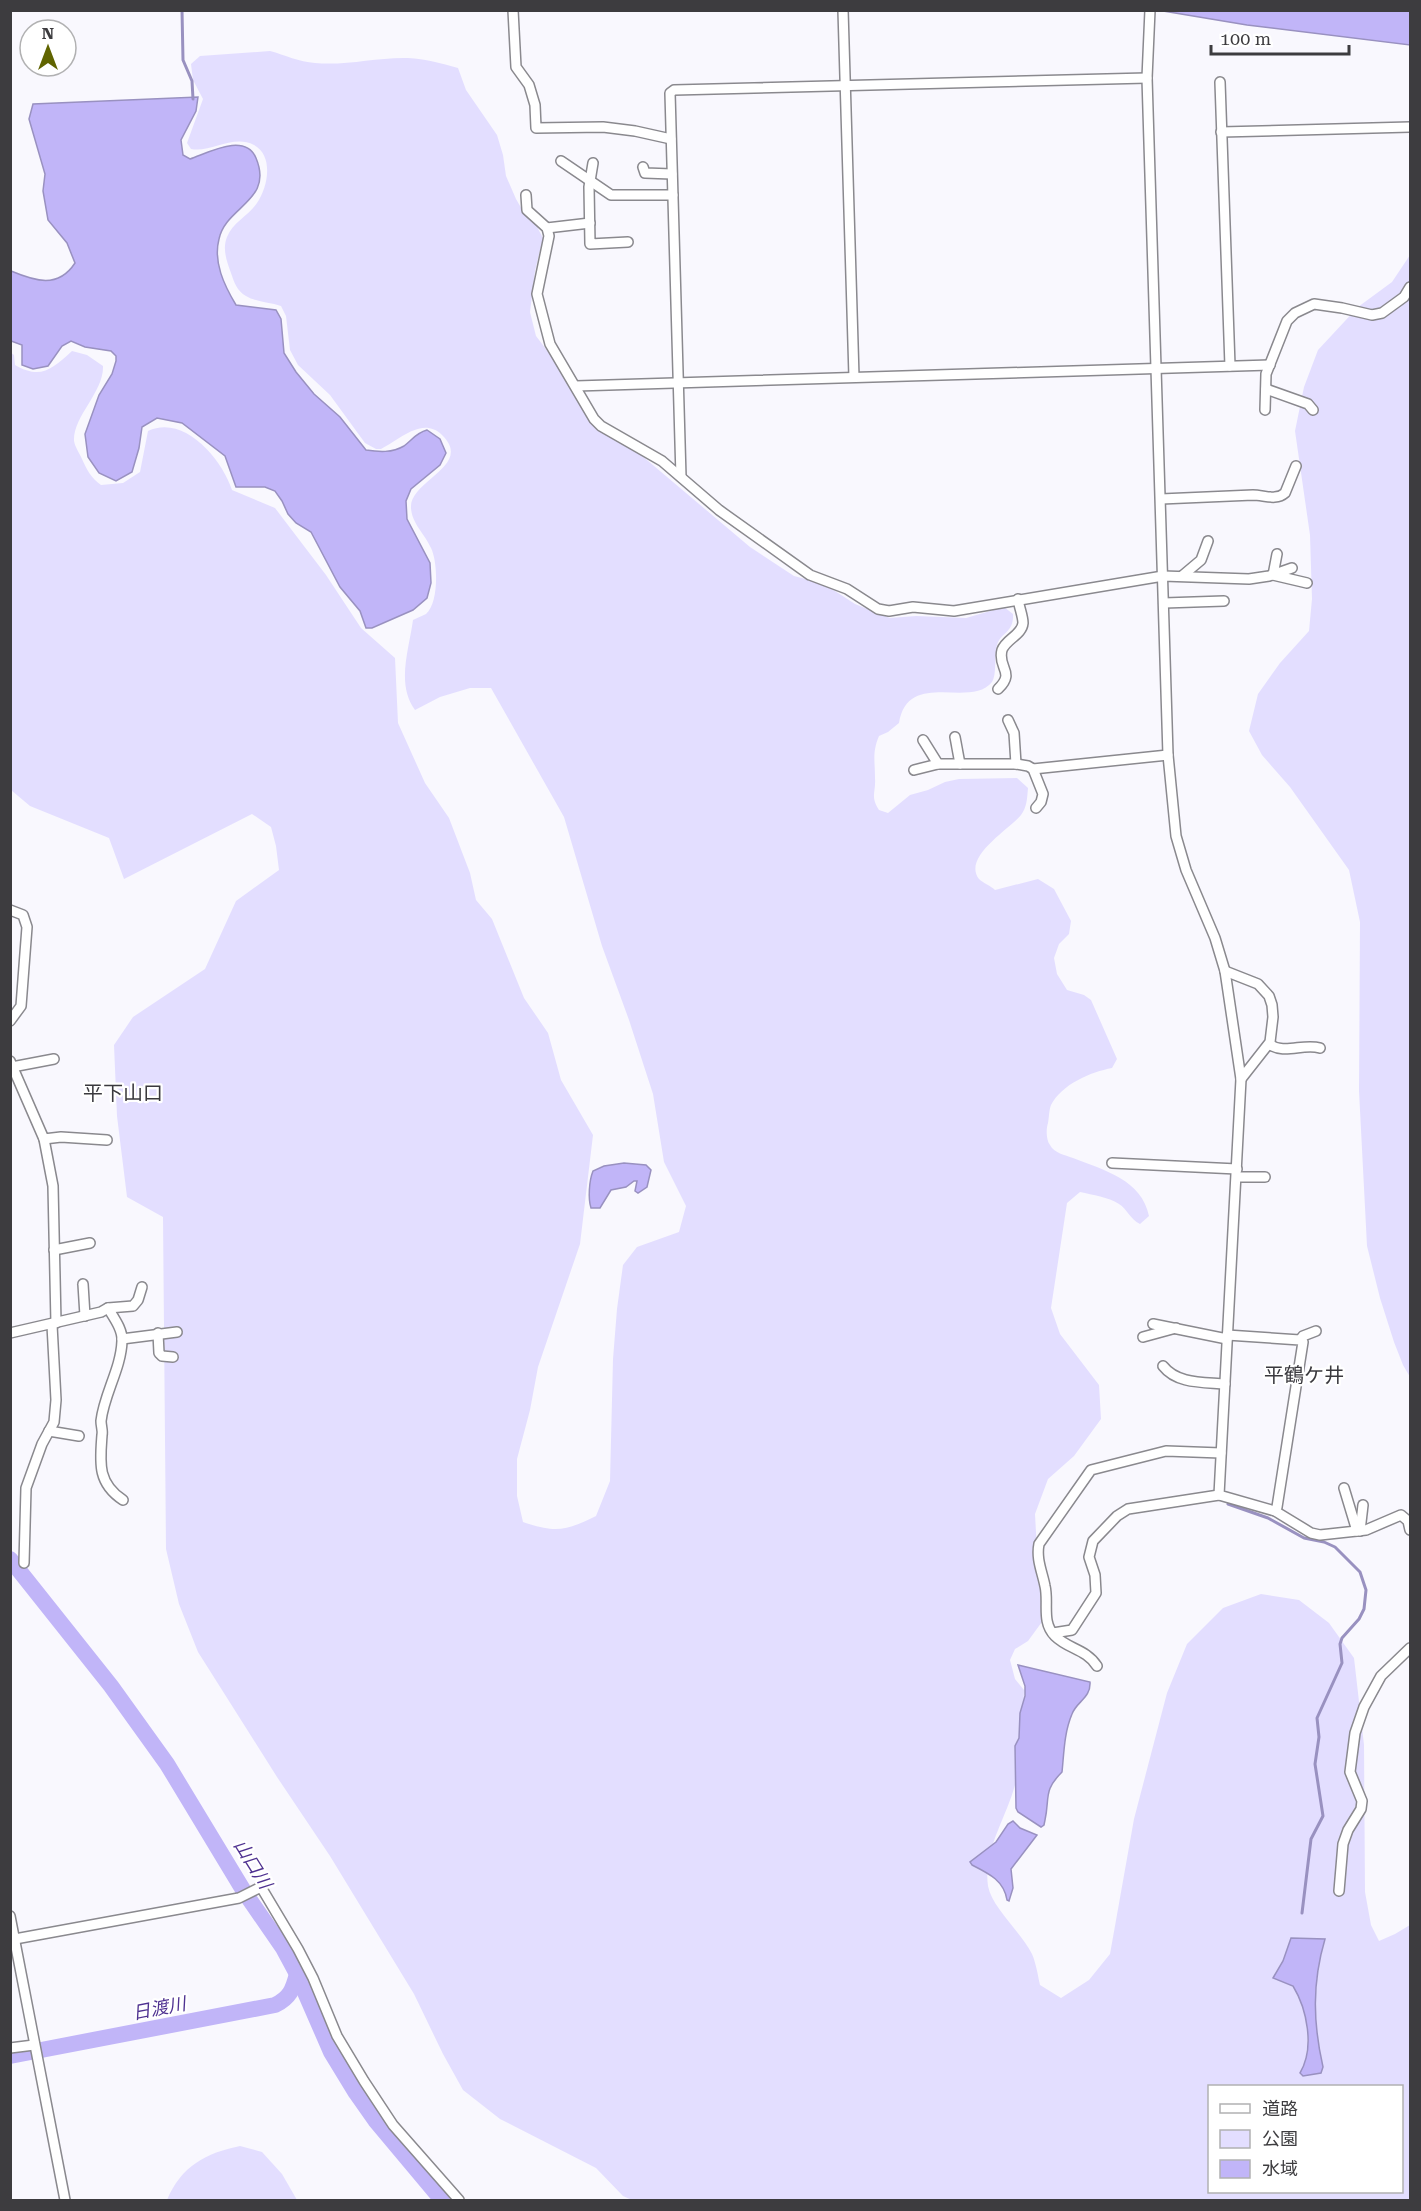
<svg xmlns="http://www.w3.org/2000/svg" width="1421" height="2211" font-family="'Roboto Serif','Noto Sans JP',serif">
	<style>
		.green { fill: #e3deff; fill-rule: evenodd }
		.water { fill: #c1b5f8; stroke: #9991c0; stroke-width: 1.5 }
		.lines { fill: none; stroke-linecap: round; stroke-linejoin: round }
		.stream { stroke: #9991c0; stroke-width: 3 }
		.river { stroke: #c1b5f8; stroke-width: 16 }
		.minor-casing { stroke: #8a898e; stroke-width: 12 }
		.minor { stroke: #fff; stroke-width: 9 }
		.labels { text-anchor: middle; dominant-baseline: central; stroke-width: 4.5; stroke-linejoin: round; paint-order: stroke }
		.water-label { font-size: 18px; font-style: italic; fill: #4f3291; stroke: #fff }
		.quarter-label { font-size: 20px; fill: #3a393e; stroke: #fff }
	</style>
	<rect width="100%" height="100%" fill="#f9f8fe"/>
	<!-- green -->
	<g class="green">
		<path d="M270,51C285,55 299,62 315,63C346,66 377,57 408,58C425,59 441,63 458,68L466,90L497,135L503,155L506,176L516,199L527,218L536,225L543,238L535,271L530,312L536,336L552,357L586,415L597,429L641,455L750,547L794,576L813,581L835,591L855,604L890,618L916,616L966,618L1004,607L1013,614C1014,633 1001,632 997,645C994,655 997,675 992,682C971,709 908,669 899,723L888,732L879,736C872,753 875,760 875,778C876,793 870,796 879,810L888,813L910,795L928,790L945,782L959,779L1017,778L1028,788C1027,799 1027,807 1021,815C1010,829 962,857 979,879C983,883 991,886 995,890L1038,879L1054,889L1071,921L1069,934L1059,944L1054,958L1057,974L1067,990L1084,995L1091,1000L1117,1059L1112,1068C1091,1072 1062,1084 1051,1105C1049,1110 1049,1118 1048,1123C1046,1129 1046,1140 1050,1145C1054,1153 1065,1155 1073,1158C1104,1170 1142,1180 1149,1216L1140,1224C1130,1219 1127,1209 1119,1204C1108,1197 1093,1195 1080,1192L1067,1203L1051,1308L1060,1334L1099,1385L1101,1419L1074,1456L1048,1479L1035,1514L1037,1551L1047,1615L1028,1641L1015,1649L1010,1660L1015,1679L1024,1690C1023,1721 1024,1755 1015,1785C1006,1818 983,1851 988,1886C992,1908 1022,1933 1032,1954C1036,1963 1038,1976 1040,1985L1061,1998L1089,1980L1110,1954L1134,1819L1167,1693L1187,1644L1223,1608L1261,1594L1299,1600L1329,1623L1354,1658L1364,1745L1365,1892L1371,1925L1379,1941L1395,1934L1410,1925V2200H632L623,2196L596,2168L500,2119L463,2090L443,2054L414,1994L330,1856L277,1777L198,1652L179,1604L166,1549L163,1217L127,1197L117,1116L114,1045L133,1017L205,969L236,901L279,870L276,846L271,827L252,814L124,879L109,838L30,806L11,790L10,352L14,355L15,365C41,380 52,369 72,351L87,355L103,366C104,392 73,416 74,441C75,447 80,454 82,459C87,470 91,478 101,485L123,483L140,472L148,431C184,414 222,459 232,490L275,508L326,575L361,628L395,658L398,723L425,783L449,818L470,873L476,900L492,919L524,998L548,1033L561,1080L593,1135L580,1244L538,1367L530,1410L517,1459V1496L523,1522C556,1533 565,1531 596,1516L610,1481L613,1359L617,1309L623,1265L637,1247L679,1232L686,1206L664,1162L653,1094L629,1020L602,946L564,817L491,688H470L440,697L415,710C396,684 409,650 413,620C417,618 422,616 426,614C439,603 438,562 431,548C425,534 412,524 411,508C409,480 474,466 442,435C422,416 400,440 381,449H376L365,443L330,395L298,365L290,350L286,316L281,306C269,302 256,302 246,296C237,291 234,282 231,273C227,262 222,249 227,237C233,222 248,216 257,203C268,187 274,156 254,145C233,134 211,153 191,149L187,143L203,99L193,80L191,64L200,56ZM1325,1939L1318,1967L1314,2018L1316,2038L1303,2076C1309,2050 1311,2010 1294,1987C1289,1982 1281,1978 1275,1973L1283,1961ZM1210,2086H1402V2192H1210Z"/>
		<path d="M1410,255V1377L1403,1365L1394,1342L1380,1298L1367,1246L1359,1091L1360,922L1349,870L1290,787L1262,755L1249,731L1258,694L1280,663L1309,631L1312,599L1310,535L1295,431L1304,387L1318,350L1358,307L1392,282Z"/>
		<path d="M240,2146L262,2152L282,2174L297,2200H167C181,2166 206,2153 240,2146Z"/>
	</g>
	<!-- water -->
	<g class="water">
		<path d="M1163,11H1410V45L1247,25Z"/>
		<path d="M198,97L196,111L181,140L183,155L190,159C208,153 245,132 256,158C274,201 226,206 219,239C213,262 224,285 236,305L276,310L281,319L284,353L296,372L314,394L340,417L366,450C379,452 392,453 404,446C413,439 416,433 427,430L440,439L446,453L440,465L411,489L406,501L407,519L430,563L431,583L427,598L413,610L372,628H366L360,611L340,587L311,532L296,523L288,514L282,501L275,491L265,487H236L225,456L182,423L157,418L142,427L139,448L132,472L116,481L99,473L88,457L85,434L99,395L112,374L116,361V356L111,351L85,347L71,341L62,346L48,366L33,369L22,365V345L11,341V271C35,281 58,289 75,263L67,243L48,220L43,191L45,174L29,119L33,104Z"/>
		<path d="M624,1163L646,1165L651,1170L647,1187L638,1193L635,1191L637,1181H634L626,1187L611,1190L600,1208H591C588,1199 589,1181 593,1171L604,1166Z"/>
		<path d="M1018,1665L1090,1682C1091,1698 1077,1701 1072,1714C1064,1733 1064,1753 1062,1772C1043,1791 1050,1797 1045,1820L1044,1825L1041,1827L1018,1812L1016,1808L1015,1746L1019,1738L1020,1713L1025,1696V1686Z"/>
		<path d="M1013,1821L1020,1828L1037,1835L1011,1869L1013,1888L1009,1901L1007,1900C1004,1881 990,1874 972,1865L970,1862L996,1842L1008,1824Z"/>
		<path d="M1291,1938L1325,1939C1312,1983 1313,2023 1323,2067L1321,2073L1303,2076L1300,2073C1315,2048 1307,2009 1293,1986L1273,1978L1283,1961Z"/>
	</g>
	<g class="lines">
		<!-- stream -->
		<g class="stream">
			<path d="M182,10L183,60L192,81L193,99"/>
			<path d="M1228,1504L1268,1518L1304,1538L1324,1542L1335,1547L1360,1572L1366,1590L1364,1609L1359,1619L1342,1638L1340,1644L1342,1663L1317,1718L1319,1737L1315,1764L1323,1816L1311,1839L1302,1913"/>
		</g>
		<!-- river -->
		<g class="river">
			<path d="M10,1559L111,1686L167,1764L245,1893L283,1948L297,1974L331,2052L356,2093L375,2120L442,2200"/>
			<path d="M10,2056L275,2005C290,1998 293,1989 297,1974"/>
		</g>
		<!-- minor casing -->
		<g class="minor-casing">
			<g id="minor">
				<path d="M513,10L516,67L529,85L535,105L536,128L603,127L635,131L671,139"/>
				<path d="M843,10L854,377"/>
				<path d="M1150,10L1147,78L1168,755L1176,836L1186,870L1215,938L1225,971L1241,1079L1219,1495L1275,1511L1311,1533L1320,1535L1366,1530L1401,1515L1408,1521L1410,1530"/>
				<path d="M1220,82L1230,366"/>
				<path d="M1221,132L1410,127"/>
				<path d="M561,161L611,195H673"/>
				<path d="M593,163L589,187L590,244L628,242"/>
				<path d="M643,167L645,173L672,174"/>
				<path d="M526,195L527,210L547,228L549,236L537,294L550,344L594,419L601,426L662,461L719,510L810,575L847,589L878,609L889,611L913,607L954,611L1163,576L1249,579L1269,576L1292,568"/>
				<path d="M547,228L590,223"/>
				<path d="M576,386L1270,365"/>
				<path d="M1266,389L1308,404L1313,410"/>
				<path d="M1265,410L1266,374L1287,321L1295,313L1314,304L1342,308L1372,315L1382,313L1404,297L1410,287"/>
				<path d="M681,477L670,93L674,90L1147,78"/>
				<path d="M1161,499L1253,495C1264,495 1276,501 1285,493L1296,466"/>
				<path d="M1277,554L1273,575L1307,583"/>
				<path d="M1182,576L1201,560L1208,541"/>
				<path d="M1164,603L1224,601"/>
				<path d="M998,689C1016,672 997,668 1002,650C1006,639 1022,635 1023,623C1023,616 1019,607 1018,599"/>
				<path d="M1008,720L1014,733L1016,764"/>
				<path d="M955,737L960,764"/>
				<path d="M923,740L938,764"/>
				<path d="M1033,769L1168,755"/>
				<path d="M914,770L938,764H1016L1028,766L1033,769L1043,794L1041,802L1036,808"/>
				<path d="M10,910L23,915L27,927L21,1006L10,1021"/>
				<path d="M1225,971L1258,984L1269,996L1272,1005L1273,1017L1270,1042L1241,1079"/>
				<path d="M1269,1044C1284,1055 1303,1043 1320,1048"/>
				<path d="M10,1061L44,1139L53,1186L56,1323"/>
				<path d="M12,1067L54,1059"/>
				<path d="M44,1139L61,1137L107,1140"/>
				<path d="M1112,1163L1237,1169"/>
				<path d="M1237,1177H1265"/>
				<path d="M54,1250L90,1243"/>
				<path d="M83,1284L85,1316"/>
				<path d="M108,1308C114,1318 123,1330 122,1341C121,1369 104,1394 101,1421C101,1426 103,1431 102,1435C100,1462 97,1483 123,1500"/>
				<path d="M1153,1324L1227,1339"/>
				<path d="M10,1333L101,1312L108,1308L133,1306L138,1300L142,1287"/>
				<path d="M158,1333L159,1353L162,1356L173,1357"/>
				<path d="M1227,1335L1300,1340L1303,1342L1277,1507L1275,1511"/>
				<path d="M1143,1337L1176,1328"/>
				<path d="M122,1339L177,1332"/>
				<path d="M1300,1340L1303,1336L1316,1331"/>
				<path d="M1163,1366C1177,1384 1203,1382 1225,1384"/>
				<path d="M49,1431L79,1436"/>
				<path d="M1344,1488L1357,1531"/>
				<path d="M1360,1531L1363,1505"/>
				<path d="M24,1563L26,1488L42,1444L54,1422L56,1400L52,1325"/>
				<path d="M1053,1633L1072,1630L1096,1593L1095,1575L1089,1557L1093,1541L1117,1516L1128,1509L1219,1495"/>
				<path d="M1097,1666C1086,1649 1068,1649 1055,1636C1041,1622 1049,1603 1045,1586C1042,1571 1036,1559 1039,1544L1091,1470L1166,1451L1221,1453"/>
				<path d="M1339,1891L1343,1844L1348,1830L1361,1809L1362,1801L1350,1772L1355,1733L1364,1707L1381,1676L1410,1648"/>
				<path d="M10,1916L65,2200"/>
				<path d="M15,1939L239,1898L261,1887L298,1949L313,1978L337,2036L364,2081L393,2125L459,2200"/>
				<path d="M10,2048L34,2045"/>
			</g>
		</g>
		<!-- minor -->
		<use href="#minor" class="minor"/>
	</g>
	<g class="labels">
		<!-- water labels -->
		<g class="water-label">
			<text transform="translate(253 1864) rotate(58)">山口川</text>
			<text transform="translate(159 2008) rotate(-11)">日渡川</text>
		</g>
		<!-- quarter labels -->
		<g class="quarter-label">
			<text x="123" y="1093">平下山口</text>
			<text x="1304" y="1375">平鶴ケ井</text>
		</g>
	</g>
	<!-- border -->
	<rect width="1421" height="2211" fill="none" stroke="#3d3c3f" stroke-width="24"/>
	<!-- legend -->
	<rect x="1208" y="2085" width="195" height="108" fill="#ffffff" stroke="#b1b1b2" stroke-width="1.5"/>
	<rect x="1220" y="2104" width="30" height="9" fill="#ffffff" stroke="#b1b1b2" stroke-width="1.5"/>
	<text x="1262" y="2115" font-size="18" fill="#3d3c3f">道路</text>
	<rect x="1220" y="2130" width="30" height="18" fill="#e3deff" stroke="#b1b1b2" stroke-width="1.5"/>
	<text x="1262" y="2145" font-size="18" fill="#3d3c3f">公園</text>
	<rect x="1220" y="2160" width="30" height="18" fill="#c1b5f8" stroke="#b1b1b2" stroke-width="1.5"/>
	<text x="1262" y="2175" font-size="18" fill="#3d3c3f">水域</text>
	<!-- north arrow -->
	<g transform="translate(48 48)"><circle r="28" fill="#ffffff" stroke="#b1b1b2" stroke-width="1.5"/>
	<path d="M0-4.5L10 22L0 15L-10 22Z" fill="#606400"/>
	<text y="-9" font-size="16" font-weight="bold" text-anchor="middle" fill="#3d3c3f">N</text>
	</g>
	<!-- scale -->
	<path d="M1211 45v9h138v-9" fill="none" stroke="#3d3c3f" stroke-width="3"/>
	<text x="1220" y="45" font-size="18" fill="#3d3c3f" stroke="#ffffff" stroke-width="4.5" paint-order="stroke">100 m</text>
</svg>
